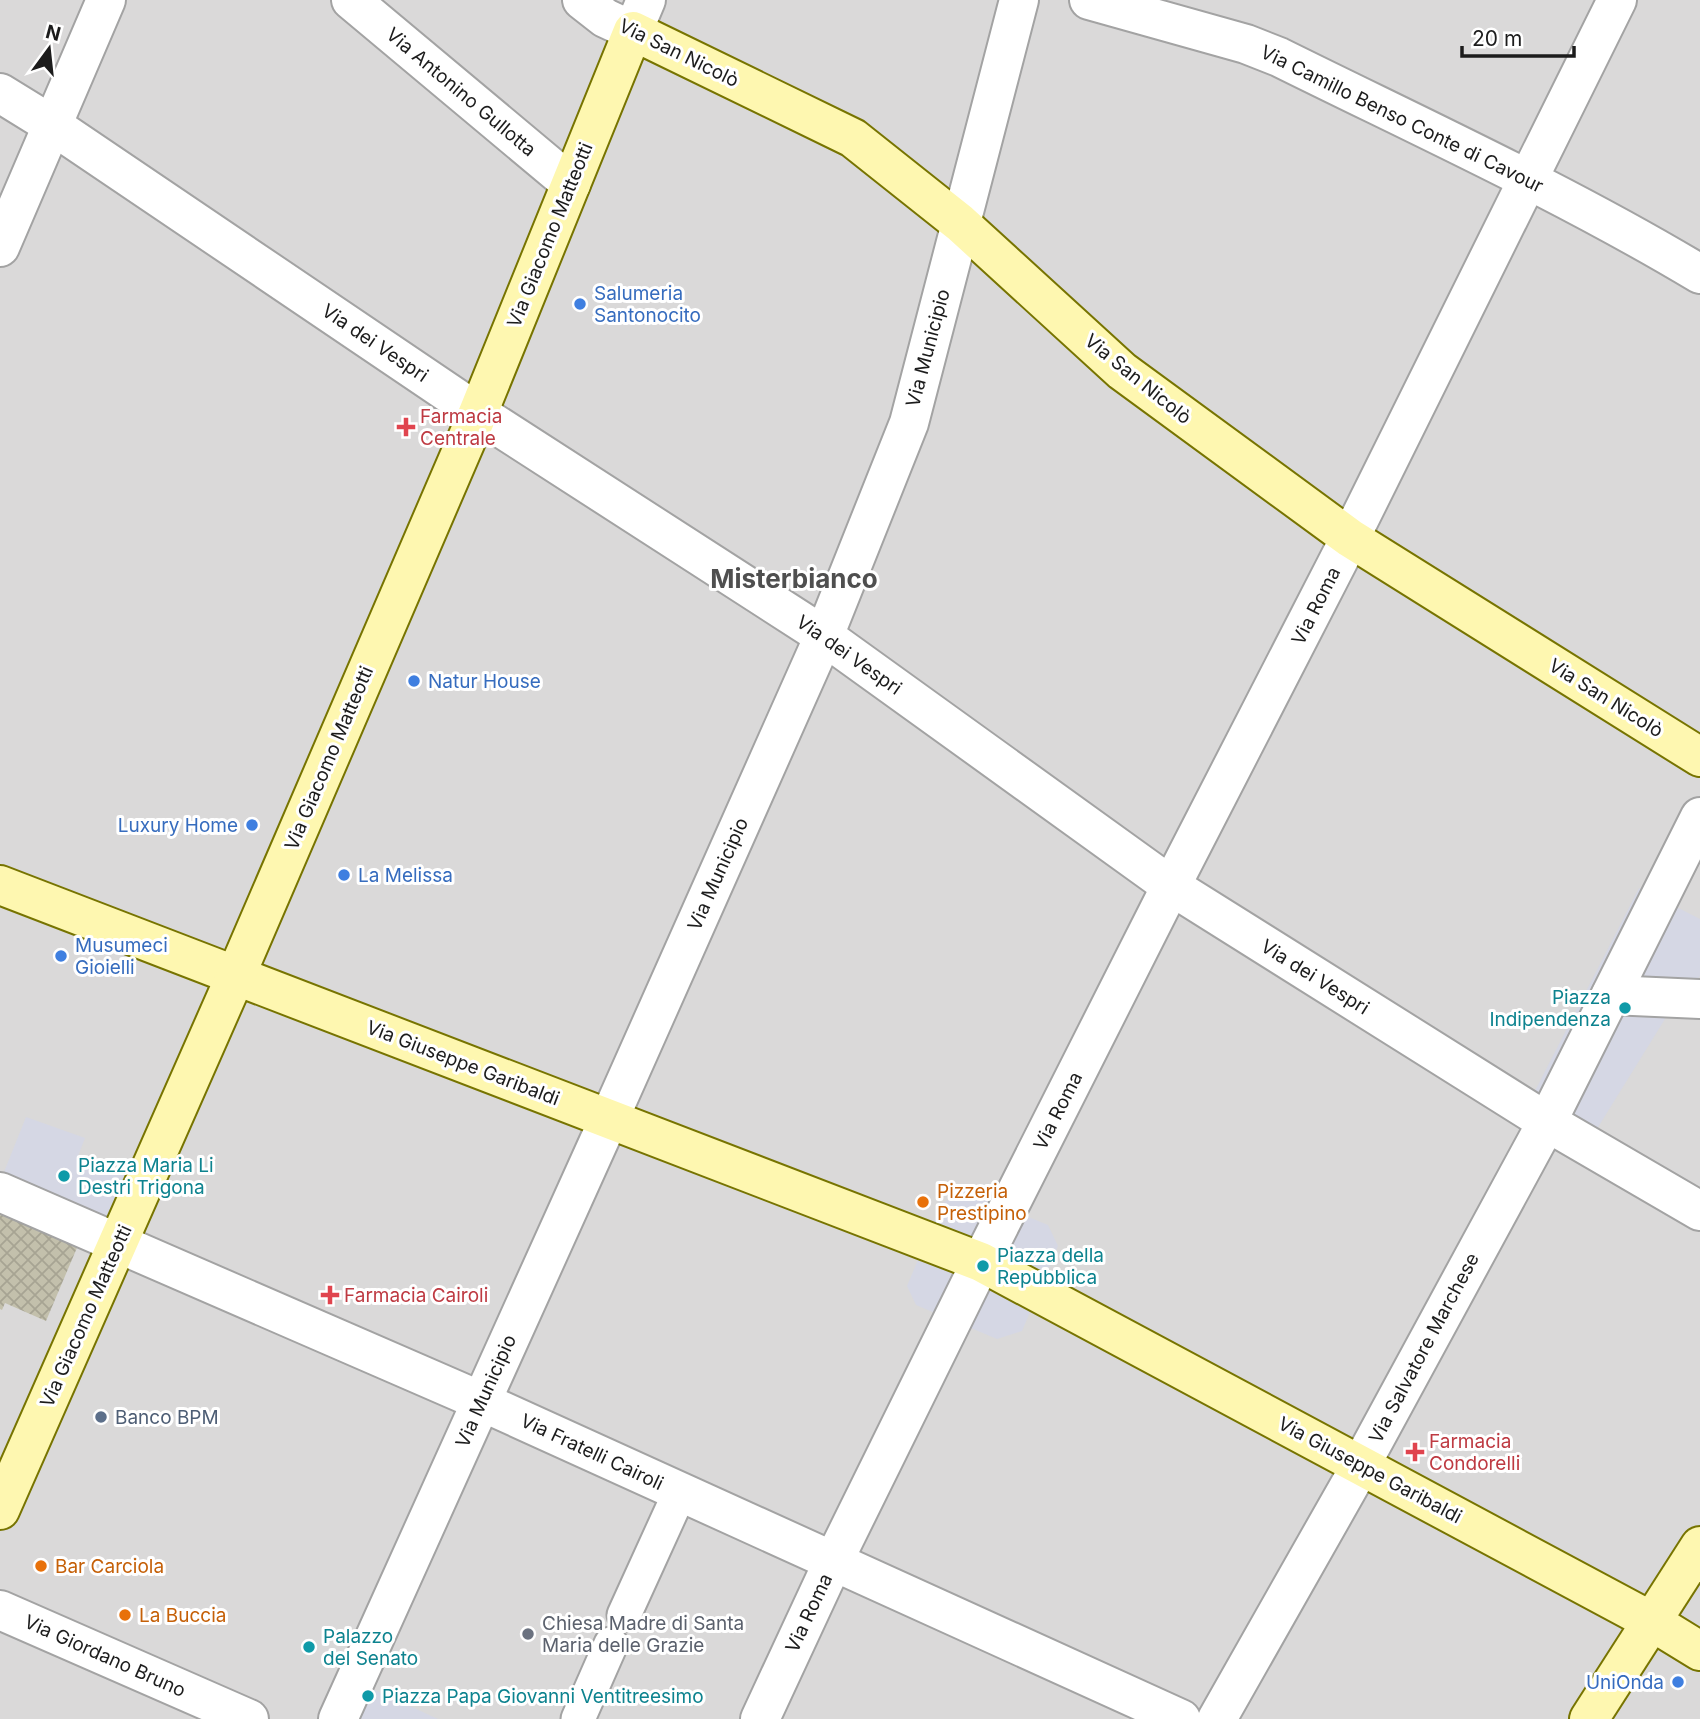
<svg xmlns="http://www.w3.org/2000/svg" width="1700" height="1719" font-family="Inter,sans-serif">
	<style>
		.residential { fill: #dad9d9 }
		.construction { fill: url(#construction-cross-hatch) }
		.plaza { fill: #d5d7e4 }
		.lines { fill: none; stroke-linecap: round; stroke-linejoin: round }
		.pedestrian-casing { stroke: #a3a3a3; stroke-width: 37 }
		.minor-casing { stroke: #a3a3a3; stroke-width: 42 }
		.tertiary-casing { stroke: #a3a3a3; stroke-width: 42 }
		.secondary-casing { stroke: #777400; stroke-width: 42 }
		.pedestrian { stroke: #fff; stroke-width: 33 }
		.minor { stroke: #fff; stroke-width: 38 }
		.tertiary { stroke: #fff; stroke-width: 38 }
		.secondary { stroke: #fef7b0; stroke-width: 38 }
		.shop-dot { fill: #3f7fe0; stroke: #fff; stroke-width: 2.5 }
		.health-dot { fill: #e0444e; stroke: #fff; stroke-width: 2.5 }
		.culture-dot { fill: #0f9aa8; stroke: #fff; stroke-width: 2.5 }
		.food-dot { fill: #e8710a; stroke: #fff; stroke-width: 2.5 }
		.service-dot { fill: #5c6f8a; stroke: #fff; stroke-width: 2.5 }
		.worship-dot { fill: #6b7280; stroke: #fff; stroke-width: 2.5 }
		.labels { text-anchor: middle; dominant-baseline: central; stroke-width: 6; stroke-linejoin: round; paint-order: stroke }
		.street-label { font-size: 19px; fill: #1c1c1c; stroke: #fff }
		.shop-label { font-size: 19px; fill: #366cbe; stroke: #fff; text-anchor: start }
		.health-label { font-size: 19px; fill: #be3a42; stroke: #fff; text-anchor: start }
		.culture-label { font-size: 19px; fill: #0d838f; stroke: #fff; text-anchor: start }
		.food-label { font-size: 19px; fill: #c56008; stroke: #fff; text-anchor: start }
		.service-label { font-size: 19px; fill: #4e5e75; stroke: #fff; text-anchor: start }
		.worship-label { font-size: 19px; fill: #5b616d; stroke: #fff; text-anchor: start }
		.district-label { font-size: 26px; font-weight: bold; fill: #4f4f4f; stroke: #fff }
	</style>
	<defs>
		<pattern id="construction-cross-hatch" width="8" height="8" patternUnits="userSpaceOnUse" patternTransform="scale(1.75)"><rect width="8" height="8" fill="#c3c0ac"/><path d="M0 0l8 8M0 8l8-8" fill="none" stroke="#a7a493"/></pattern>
	</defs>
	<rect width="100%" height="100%" fill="#efe8e1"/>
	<!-- residential -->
	<rect class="residential" x="0" y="0" width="1700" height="1719"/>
	<!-- construction -->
	<path class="construction" d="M0,1209L79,1243L46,1321L5,1303L2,1310L0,1309Z"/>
	<!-- plaza -->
	<g class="plaza">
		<path d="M1639,888L1700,919V976L1665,1019L1587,1145L1524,1108L1537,1087Z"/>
		<path d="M26,1117L85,1138L78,1156L143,1184L117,1245L0,1182Z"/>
		<path d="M965,1191L1048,1225L1058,1246L1022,1331L997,1339L916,1305L907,1286L942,1203Z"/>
		<path d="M355,1681L438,1719H338Z"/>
	</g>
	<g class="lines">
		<!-- pedestrian casing -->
		<g class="pedestrian-casing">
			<g id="pedestrian">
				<path d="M624,1615L680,1492"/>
				<path d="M578,1719L611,1644"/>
			</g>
		</g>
		<!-- minor casing -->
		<g class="minor-casing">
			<g id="minor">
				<path d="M351,0L571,184"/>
				<path d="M582,0L605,18L633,31"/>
				<path d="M1089,0L1246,44L1279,57C1420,127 1565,193 1700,274"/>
				<path d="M0,93L52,125L478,413L824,636L1171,886L1547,1122L1700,1211"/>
				<path d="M0,247L106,0"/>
				<path d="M1611,995L1700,999"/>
				<path d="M0,1192L467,1395L1181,1719"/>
				<path d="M0,1610L249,1719"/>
				<path d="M338,1719L609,1119"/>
				<path d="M760,1719L833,1562L981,1262"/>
				<path d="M1217,1719L1352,1481L1547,1122L1700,817"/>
			</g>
		</g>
		<!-- tertiary casing -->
		<g class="tertiary-casing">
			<g id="tertiary">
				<path d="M633,31L646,0"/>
				<path d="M609,1119L824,636L909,423L1019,0"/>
				<path d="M981,1262L1171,886L1350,538L1617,0"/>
			</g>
		</g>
		<!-- secondary casing -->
		<g class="secondary-casing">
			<g id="secondary">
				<path d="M0,885L981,1262L1651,1621L1700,1651"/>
				<path d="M0,1510L236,975L478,413L633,31L853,138L960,223L1122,371L1350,538L1700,757"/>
				<path d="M1589,1719L1700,1546"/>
			</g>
		</g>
		<!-- pedestrian -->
		<use href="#pedestrian" class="pedestrian"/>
		<!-- minor -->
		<use href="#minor" class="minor"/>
		<!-- tertiary -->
		<use href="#tertiary" class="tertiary"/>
		<!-- secondary -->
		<use href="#secondary" class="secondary"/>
	</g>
	<!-- markers -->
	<g class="shop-dot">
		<circle cx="580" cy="304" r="7"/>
		<circle cx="414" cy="681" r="7"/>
		<circle cx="252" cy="825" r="7"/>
		<circle cx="344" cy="875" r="7"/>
		<circle cx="61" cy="956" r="7"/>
		<circle cx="1678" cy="1682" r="7"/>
	</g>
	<g class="health-dot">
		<path d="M402.5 416.5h7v7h7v7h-7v7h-7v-7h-7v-7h7z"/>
		<path d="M326.5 1284.5h7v7h7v7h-7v7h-7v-7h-7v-7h7z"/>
		<path d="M1411.5 1441.5h7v7h7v7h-7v7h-7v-7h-7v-7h7z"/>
	</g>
	<g class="culture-dot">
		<circle cx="1625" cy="1008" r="7"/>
		<circle cx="64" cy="1176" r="7"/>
		<circle cx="983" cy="1266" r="7"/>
		<circle cx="309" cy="1647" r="7"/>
		<circle cx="368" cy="1696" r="7"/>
	</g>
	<g class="food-dot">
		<circle cx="923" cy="1202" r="7"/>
		<circle cx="41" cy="1566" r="7"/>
		<circle cx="125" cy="1615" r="7"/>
	</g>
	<circle class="service-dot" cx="101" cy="1417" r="7"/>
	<circle class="worship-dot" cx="528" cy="1634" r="7"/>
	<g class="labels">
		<!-- street labels -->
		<g class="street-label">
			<text transform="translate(679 53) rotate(26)">Via San Nicolò</text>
			<text transform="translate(461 92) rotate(40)">Via Antonino Gullotta</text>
			<text transform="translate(1402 119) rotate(26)">Via Camillo Benso Conte di Cavour</text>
			<text transform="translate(550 235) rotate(-68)">Via Giacomo Matteotti</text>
			<text transform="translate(375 343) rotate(34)">Via dei Vespri</text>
			<text transform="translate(928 348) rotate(-75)">Via Municipio</text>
			<text transform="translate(1138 379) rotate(39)">Via San Nicolò</text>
			<text transform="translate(1316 606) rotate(-63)">Via Roma</text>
			<text transform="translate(849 655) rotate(35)">Via dei Vespri</text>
			<text transform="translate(1606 698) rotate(32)">Via San Nicolò</text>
			<text transform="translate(329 758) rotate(-67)">Via Giacomo Matteotti</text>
			<text transform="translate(718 874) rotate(-66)">Via Municipio</text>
			<text transform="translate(1315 977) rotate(32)">Via dei Vespri</text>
			<text transform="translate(463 1063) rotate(21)">Via Giuseppe Garibaldi</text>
			<text transform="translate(1058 1111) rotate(-63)">Via Roma</text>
			<text transform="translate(86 1316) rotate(-66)">Via Giacomo Matteotti</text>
			<text transform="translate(1424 1348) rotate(-62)">Via Salvatore Marchese</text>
			<text transform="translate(486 1391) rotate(-66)">Via Municipio</text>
			<text transform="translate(592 1452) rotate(25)">Via Fratelli Cairoli</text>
			<text transform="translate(1370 1470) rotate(28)">Via Giuseppe Garibaldi</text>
			<text transform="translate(809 1613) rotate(-65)">Via Roma</text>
			<text transform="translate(105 1656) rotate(24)">Via Giordano Bruno</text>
		</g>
		<!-- shop labels -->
		<g class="shop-label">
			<text x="594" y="293">Salumeria<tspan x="594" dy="22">Santonocito</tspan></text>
			<text x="428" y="681">Natur House</text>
			<text x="238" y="825" text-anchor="end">Luxury Home</text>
			<text x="358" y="875">La Melissa</text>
			<text x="75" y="945">Musumeci<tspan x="75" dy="22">Gioielli</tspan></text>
			<text x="1664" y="1682" text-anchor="end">UniOnda</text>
		</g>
		<!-- health labels -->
		<g class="health-label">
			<text x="420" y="416">Farmacia<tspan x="420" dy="22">Centrale</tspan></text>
			<text x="344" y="1295">Farmacia Cairoli</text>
			<text x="1429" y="1441">Farmacia<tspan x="1429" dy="22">Condorelli</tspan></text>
		</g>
		<!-- culture labels -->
		<g class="culture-label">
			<text x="1611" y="997" text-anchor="end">Piazza<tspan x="1611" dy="22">Indipendenza</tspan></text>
			<text x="78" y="1165">Piazza Maria Li<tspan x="78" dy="22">Destri Trigona</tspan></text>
			<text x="997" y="1255">Piazza della<tspan x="997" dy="22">Repubblica</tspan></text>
			<text x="323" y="1636">Palazzo<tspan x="323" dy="22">del Senato</tspan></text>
			<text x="382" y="1696">Piazza Papa Giovanni Ventitreesimo</text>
		</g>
		<!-- food labels -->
		<g class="food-label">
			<text x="937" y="1191">Pizzeria<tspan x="937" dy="22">Prestipino</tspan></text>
			<text x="55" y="1566">Bar Carciola</text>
			<text x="139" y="1615">La Buccia</text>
		</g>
		<!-- service labels -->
		<g class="service-label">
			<text x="115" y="1417">Banco BPM</text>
		</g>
		<!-- worship labels -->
		<g class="worship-label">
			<text x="542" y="1623">Chiesa Madre di Santa<tspan x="542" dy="22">Maria delle Grazie</tspan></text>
		</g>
		<!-- district labels -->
		<g class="district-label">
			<text x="794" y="578">Misterbianco</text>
		</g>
	</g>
	<!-- north arrow -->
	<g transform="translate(49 49) rotate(15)" stroke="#ffffff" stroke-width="5" paint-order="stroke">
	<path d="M0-5L12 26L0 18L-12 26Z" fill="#1c1c1c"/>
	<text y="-10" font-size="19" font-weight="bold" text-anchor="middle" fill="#1c1c1c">N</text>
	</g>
	<!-- scale -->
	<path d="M1462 46v10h112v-10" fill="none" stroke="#1c1c1c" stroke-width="3.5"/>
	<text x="1472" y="46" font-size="21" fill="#1c1c1c" stroke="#ffffff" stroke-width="5" paint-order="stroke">20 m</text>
</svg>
